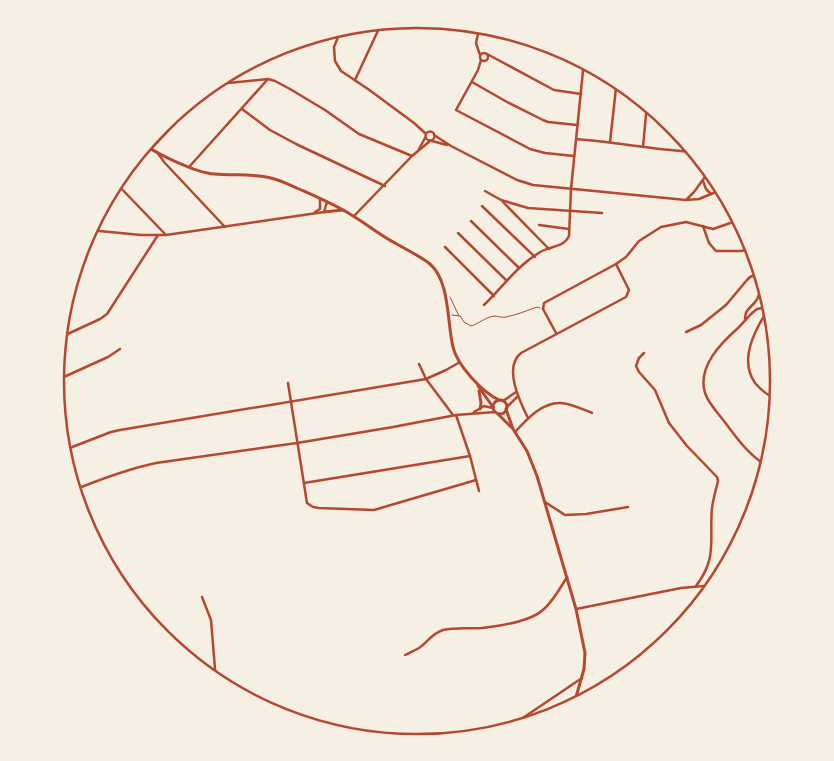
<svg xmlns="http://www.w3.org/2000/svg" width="834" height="761" font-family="Jost,sans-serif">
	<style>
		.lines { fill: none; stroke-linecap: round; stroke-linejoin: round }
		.path { stroke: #b5482f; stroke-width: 1 }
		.minor { stroke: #b5482f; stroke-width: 2.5 }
		.tertiary { stroke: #b5482f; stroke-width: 3 }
		.rim { fill: none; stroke: #b5482f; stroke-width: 2.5 }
	</style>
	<rect width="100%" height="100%" fill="#f6efe4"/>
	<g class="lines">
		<!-- path -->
		<g class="path">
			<path d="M450,297L459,316"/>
			<path d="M452,315L460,316L464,322L471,326C478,324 486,317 494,316C498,316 501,318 506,317C516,315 526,311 537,307L540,308"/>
		</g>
		<!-- minor -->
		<g class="minor">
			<path d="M480,25L476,43L480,55"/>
			<path d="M342,27L334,47L335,61L341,71L368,89L414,123L425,133H426"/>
			<path d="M516,34C538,46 558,60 584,62"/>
			<circle cx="484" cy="57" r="4"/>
			<path d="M487,54L554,90L581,94"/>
			<path d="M481,60L478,70L456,110L530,149L545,153L574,156"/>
			<path d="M355,80L382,22"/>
			<path d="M472,82L507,102L543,120L548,122L577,125"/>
			<path d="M189,102H194"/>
			<path d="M242,109L270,130L296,144L385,186"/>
			<circle cx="430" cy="136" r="4.5"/>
			<path d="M434,135L451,146L517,180L533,185L686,200L699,199L723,189"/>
			<path d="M576,139C616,142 655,150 695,152"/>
			<path d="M432,141L447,145"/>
			<path d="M610,142L617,79"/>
			<path d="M643,147L647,104"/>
			<path d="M151,149L197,100L218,84L268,79L275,81L290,89L325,110L359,134L412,156"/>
			<path d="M419,149L425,138"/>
			<path d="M157,152L164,162L225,227"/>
			<path d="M189,167L268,79"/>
			<path d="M703,181L706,189L711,194"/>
			<path d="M115,182L166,235"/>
			<path d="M485,191L501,200L528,208L602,213"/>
			<path d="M687,199L694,192L710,170"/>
			<path d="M503,202L549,249"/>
			<path d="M482,206L535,257"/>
			<path d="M315,212L320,209V199"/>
			<path d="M354,216L412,156L430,141"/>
			<path d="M471,221L519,268"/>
			<path d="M539,225L569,229"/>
			<path d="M703,226L709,243L716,251H741L753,248"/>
			<path d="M89,230L141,235H166L324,212L327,202"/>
			<path d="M458,233L506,280"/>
			<path d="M445,247L494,296"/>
			<path d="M70,286L77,282"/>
			<path d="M484,305C504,286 517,265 542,251C552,246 564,247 569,236L571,189L584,61"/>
			<path d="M686,332L701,325L726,305L747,280L750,277L755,275C763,280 761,295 755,302C753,305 749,308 747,311C745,314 745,317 745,320"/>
			<path d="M556,333L543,309L544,303L616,264L626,257L639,241L661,227L686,222L713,229L739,220"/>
			<path d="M59,338L100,319L107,314L158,235"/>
			<path d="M644,353L639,358L636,366L639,372L655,390L669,423L687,446L717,477L718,481C716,490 713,499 712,508C709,540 718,557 696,586"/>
			<path d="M419,364L426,379L453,415"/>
			<path d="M55,381L108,357L120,349"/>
			<path d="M288,383L307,503L313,507L319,508L374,510L476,480"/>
			<path d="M503,401L516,392"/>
			<path d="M507,407L518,396"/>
			<path d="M474,412L484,406L493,408"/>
			<path d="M456,415L470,456L479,491"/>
			<path d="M528,418C520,402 503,367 521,353L626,297L629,290L616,264"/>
			<path d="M515,432C527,419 542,402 561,403C572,404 582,409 592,413"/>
			<path d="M62,451L111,432L120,430L426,379L446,370L460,362"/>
			<path d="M767,466C750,456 739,441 727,425C720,415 709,405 705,393C697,367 721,343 738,328C745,321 750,314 757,309L762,308L767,311C754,332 739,360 755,383C761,390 768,396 777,399"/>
			<path d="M304,483L470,456"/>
			<path d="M74,490C101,479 128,469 156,463L297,443L393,427L456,415L495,412"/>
			<path d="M545,502L565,515L586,514L628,507"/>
			<path d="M202,597L211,620L216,681"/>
			<path d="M576,609L681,588L715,585"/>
			<path d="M178,650L197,660L256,703"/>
			<path d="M405,655C409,653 414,651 419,648C428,642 431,634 443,630C456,627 469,629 482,628C500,626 531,622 544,609C554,600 560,588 567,577"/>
			<path d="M505,730L582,678"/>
		</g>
		<!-- tertiary -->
		<g class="tertiary">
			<path d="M145,145C159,155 197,173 214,174C233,176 252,173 271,178C280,180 290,185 299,189C317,197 336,205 353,216C365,223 376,232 388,239C401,247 419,255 430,264C450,281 447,323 453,347C457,365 482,392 499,400"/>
			<path d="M324,212L343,210"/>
			<path d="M478,386L493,407"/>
			<path d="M479,391L481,403L480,409"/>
			<circle cx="500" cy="407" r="7"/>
			<path d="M506,409L513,429L527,451L537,476L576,609L585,653L584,669L576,697V704"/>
			<path d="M498,414L511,427"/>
		</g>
	</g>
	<!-- crop -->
	<path d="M0 0H834V761H0ZM64 381a353 353 0 1 1 706 0a353 353 0 1 1-706 0Z" fill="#f6efe4" fill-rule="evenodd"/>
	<path class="rim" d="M64 381a353 353 0 1 1 706 0a353 353 0 1 1-706 0Z"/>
</svg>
